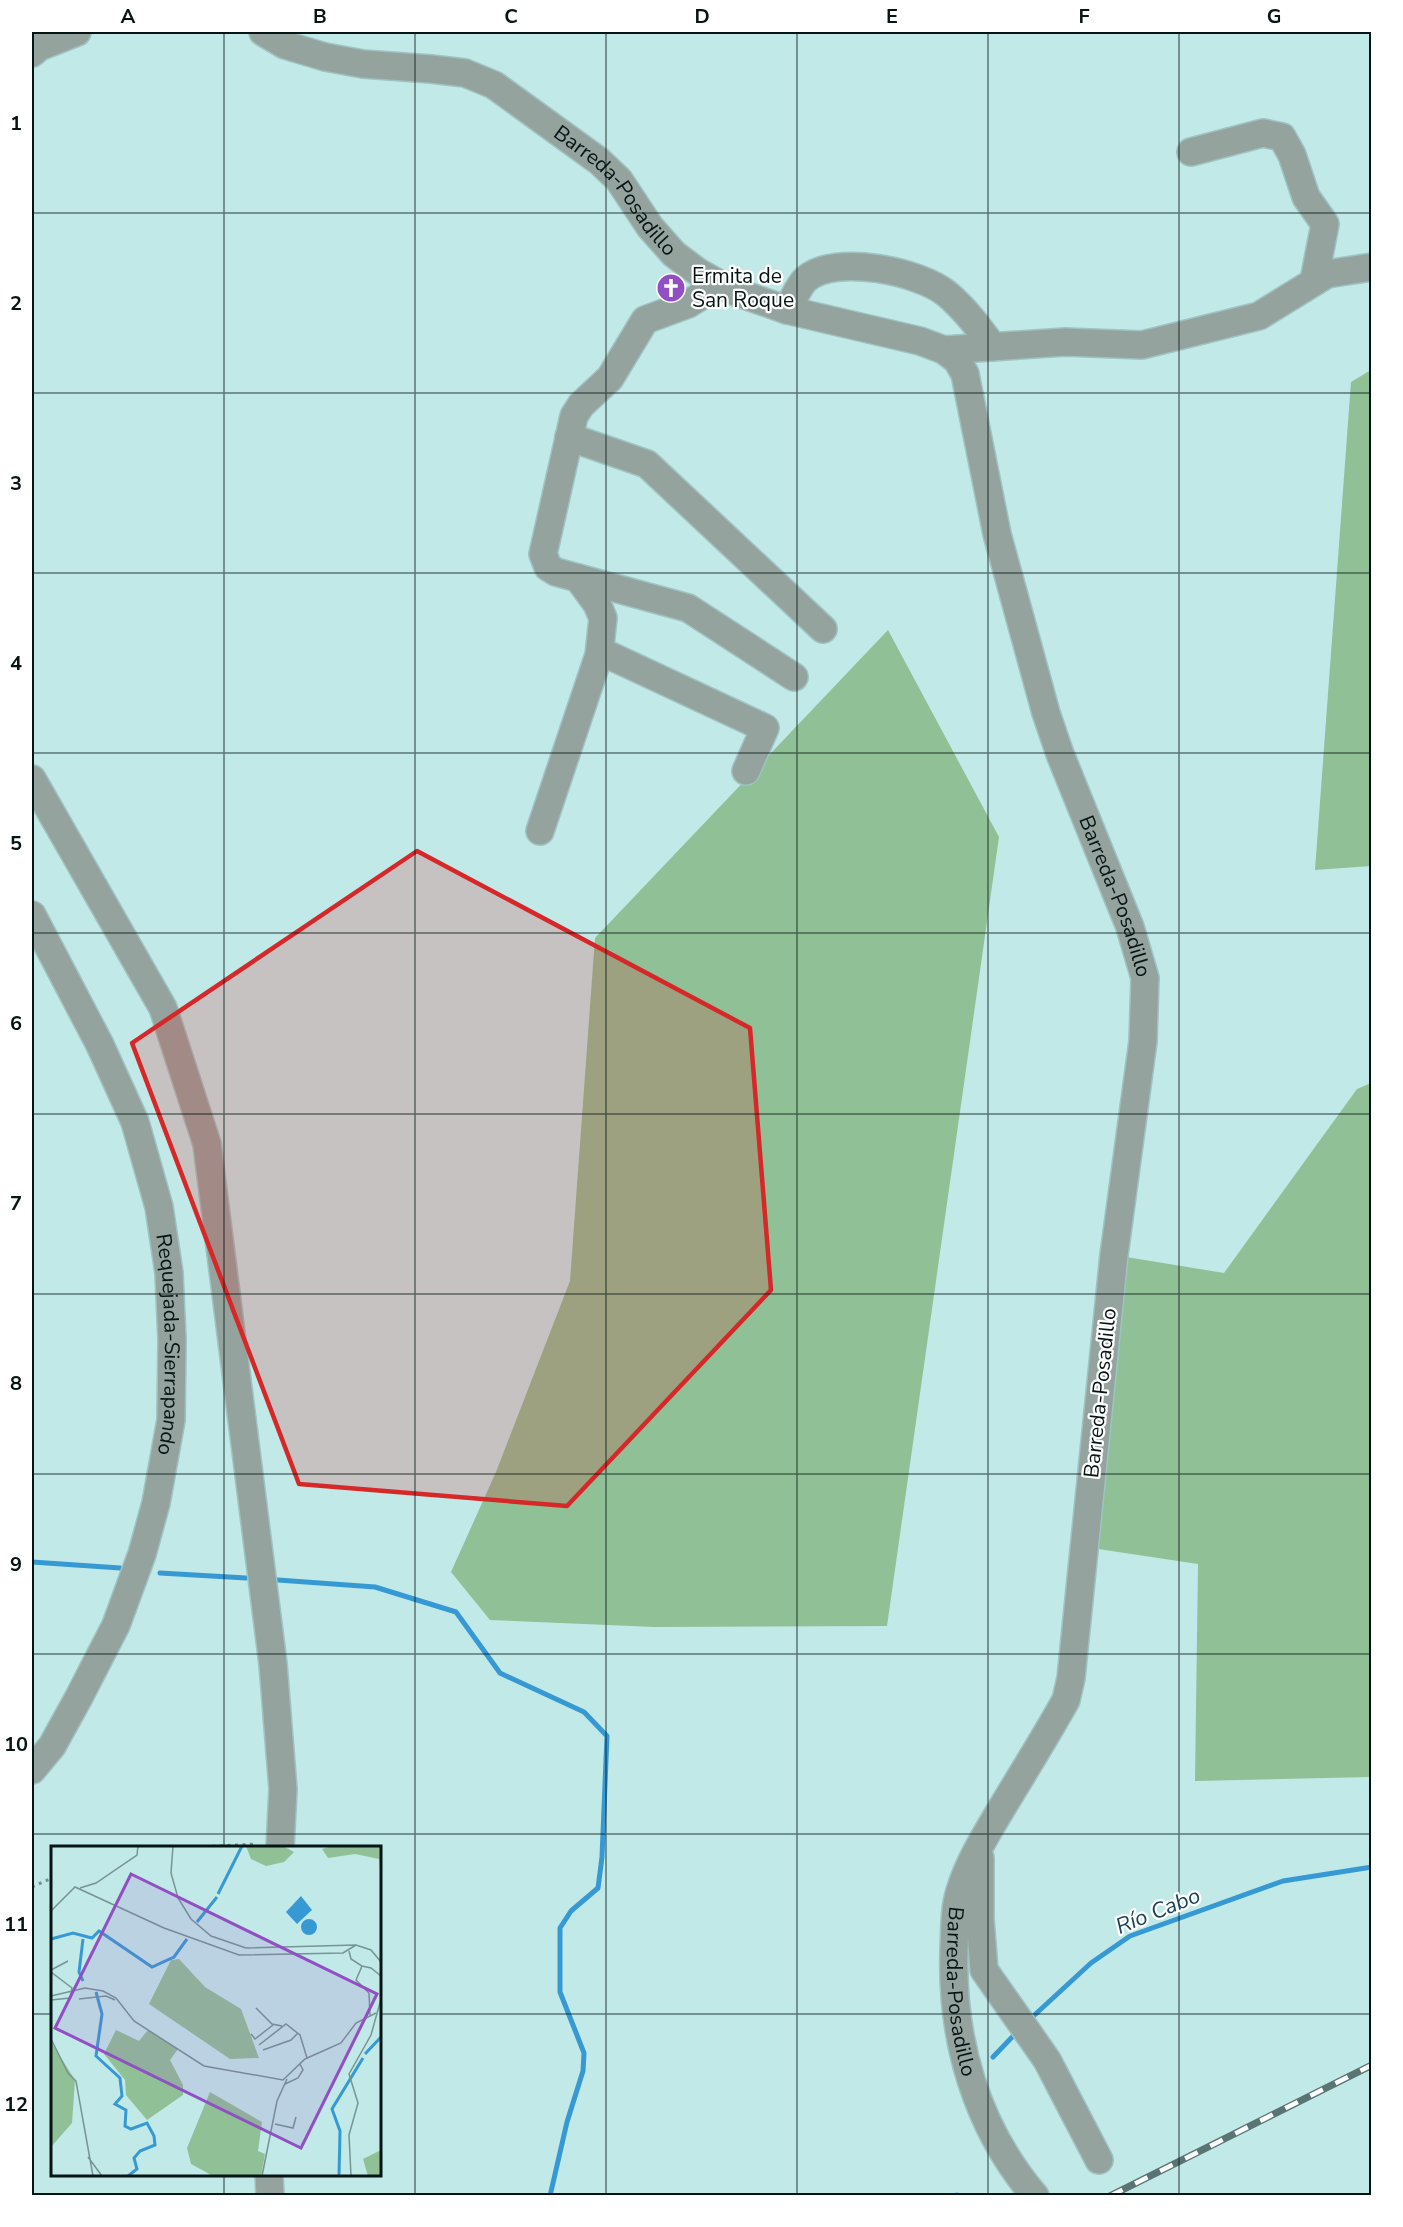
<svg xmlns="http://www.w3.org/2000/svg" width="1403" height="2227" font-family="'Nunito Sans',sans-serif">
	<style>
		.green { fill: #90c096 }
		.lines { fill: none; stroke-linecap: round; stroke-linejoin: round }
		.stream { stroke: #3799d4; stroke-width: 5 }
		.minor-casing { stroke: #9fc3c2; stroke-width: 30 }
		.path { stroke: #749291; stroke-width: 3; stroke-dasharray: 3 4.5; stroke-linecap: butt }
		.minor { stroke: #95a39e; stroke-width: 27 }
		.rail-casing { stroke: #5a7473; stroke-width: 7 }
		.rail { stroke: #fff; stroke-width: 4.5; stroke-dasharray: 14; stroke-linecap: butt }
		.marked { fill: #d62828; fill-opacity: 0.2; stroke: #d62828; stroke-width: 4.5; stroke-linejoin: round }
		.grid { fill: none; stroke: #061414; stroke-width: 1.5; stroke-opacity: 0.55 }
		.labels { text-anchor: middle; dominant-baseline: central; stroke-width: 4.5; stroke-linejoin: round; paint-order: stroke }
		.street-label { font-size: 21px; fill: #061414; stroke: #fff }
		.poi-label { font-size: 21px; fill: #061414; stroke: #fff; text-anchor: start }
		.water-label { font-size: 22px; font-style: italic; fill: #1a425b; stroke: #fff }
		.inset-river { fill: none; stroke: #3799d4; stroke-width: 3 }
		.inset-road { fill: none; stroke: #769493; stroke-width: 1.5 }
		.view { fill: #924fc4; fill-opacity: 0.15; stroke: #924fc4; stroke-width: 3 }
		.inset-edge { fill: none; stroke: #061414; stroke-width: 3 }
		.neatline { fill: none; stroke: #061414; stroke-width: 2 }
		.grid-label { font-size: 20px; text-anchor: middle; font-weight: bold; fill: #061414 }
	</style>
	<rect width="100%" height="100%" fill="#c1e9e8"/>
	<!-- green -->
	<g class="green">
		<path d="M1371,370V866L1315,870L1351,382Z"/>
		<path d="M888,630L999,837L887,1626L654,1627L490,1620L451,1572L496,1472L570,1281L595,938Z"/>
		<path d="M1371,1083V1777L1195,1781L1198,1564L1085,1547L1114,1255L1224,1273L1357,1089Z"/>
	</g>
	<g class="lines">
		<!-- stream -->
		<g class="stream">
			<path d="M32,1562L120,1568"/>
			<path d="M160,1573L246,1578"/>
			<path d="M278,1580L375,1587L456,1612L500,1673L584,1712L607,1736L602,1857L598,1888L571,1911L560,1928V1992L584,2053L583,2071L567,2122L550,2196"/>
			<path d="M1028,2021L1091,1963L1130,1936L1283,1881L1372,1867"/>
			<path d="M993,2057L1017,2032"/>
			<path d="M957,2196V2195"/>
		</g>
		<!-- minor casing -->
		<g class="minor-casing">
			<g id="minor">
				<path id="s1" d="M263,32L285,45L325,57L363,64L431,69L465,73L494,85L599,161L619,180L650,227L674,254L698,272L730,290L787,310L920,341L944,350L957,360L965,374L997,534L1046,713L1060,754L1130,927L1145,978L1143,1041L1114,1255L1071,1678L1066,1700C1046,1736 1024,1771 1003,1806C987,1833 969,1861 960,1891C954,1910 955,1931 954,1950C951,2039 976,2127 1035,2196"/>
				<path d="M32,53L39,47L77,32"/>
				<path d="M1191,152L1263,133L1282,137L1292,155L1306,197L1325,224L1314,281"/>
				<path d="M720,284L688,304L645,320L610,378L581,405L574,416L543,554L548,567L556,572L688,608L794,677"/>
				<path d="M787,310C793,301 798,286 806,279C835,253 921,272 947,294C965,309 979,328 993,347"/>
				<path d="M944,350L1065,342L1142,345L1259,316L1327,274L1372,267"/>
				<path d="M569,437L647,464L823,629"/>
				<path d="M600,651L765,728L746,771"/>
				<path d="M32,779L163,1008L207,1144L273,1664L283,1789L280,1848"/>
				<path d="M540,831L599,655L603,618L597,604L578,578"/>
				<path id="s2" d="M32,915L100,1045L135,1122L159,1207L169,1273L172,1340L171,1420L156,1503L142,1554L116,1625L79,1697L52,1746L32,1770"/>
				<path d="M980,1858V1919L984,1970L1047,2060L1099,2160"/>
				<path d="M269,2174L270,2196"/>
			</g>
		</g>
		<!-- path -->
		<g class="path">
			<path d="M175,1848L257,1844"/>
			<path d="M32,1887L52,1878"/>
		</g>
		<!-- minor -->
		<use href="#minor" class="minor"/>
		<!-- rail casing -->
		<g class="rail-casing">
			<path id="rail" d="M1110,2196L1372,2065"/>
		</g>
		<!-- rail -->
		<use href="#rail" class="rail"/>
	</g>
	<!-- marked area -->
	<path class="marked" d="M417,851L750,1028L771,1290L567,1506L299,1484L132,1043Z"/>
	<!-- grid -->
	<path class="grid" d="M224,32V1848M415,32V2196M606,32V2196M797,32V2196M988,32V2196M1179,32V2196M32,213H1372M32,393H1372M32,573H1372M32,753H1372M32,933H1372M32,1114H1372M32,1294H1372M32,1474H1372M32,1654H1372M32,1834H1372M32,2014H52M380,2014H1372M224,2174V2196"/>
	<!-- icons -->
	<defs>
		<g id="church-disc" transform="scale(1.5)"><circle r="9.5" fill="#924fc4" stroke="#fff"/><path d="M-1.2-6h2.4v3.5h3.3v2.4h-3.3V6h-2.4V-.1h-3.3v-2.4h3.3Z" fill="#fff"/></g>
	</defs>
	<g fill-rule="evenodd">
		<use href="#church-disc" x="671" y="288"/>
	</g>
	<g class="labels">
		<!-- street labels -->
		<g class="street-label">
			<text stroke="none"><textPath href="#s1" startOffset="402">Barreda-Posadillo</textPath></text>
			<text stroke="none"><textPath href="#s1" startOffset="1356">Barreda-Posadillo</textPath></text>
			<text stroke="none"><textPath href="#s2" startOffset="458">Requejada-Sierrapando</textPath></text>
			<text transform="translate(1100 1393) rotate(-84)">Barreda-Posadillo</text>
			<text stroke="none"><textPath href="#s1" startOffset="2490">Barreda-Posadillo</textPath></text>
		</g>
		<!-- poi labels -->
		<g class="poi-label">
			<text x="692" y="276">Ermita de<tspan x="692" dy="24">San Roque</tspan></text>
		</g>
		<!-- water labels -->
		<g class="water-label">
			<text transform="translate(1158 1911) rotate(-22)">Río Cabo</text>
		</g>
	</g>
	<!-- overview -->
	<g transform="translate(51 1846)">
		<rect width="330" height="330" fill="#c1e9e8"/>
		<path d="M195,0H232L243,6L233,16L215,20L200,13ZM281,0H330V30L328,13L304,8L277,12L271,3ZM128,113L154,141L190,163L208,212L179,213L98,158L120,114ZM65,184L88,195L97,184L127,203L119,214L132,239V249L96,274L75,249L74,234L53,208ZM0,196L24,234L21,277L0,301ZM159,246L211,276L207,305L214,308L210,330H162L140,318L136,302ZM330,304V330H317L312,313Z" fill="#90c096"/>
		<path d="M250,50L261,64L246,78L235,66ZM250 81a8 8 0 1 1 16 0a8 8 0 1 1-16 0Z" fill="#3799d4"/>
		<path class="inset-river" d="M167,48L191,0M146,76L166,51M0,93L22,87L41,92L48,85L101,121L123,111L136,93M32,135L28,126L32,93M45,146L51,168L45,210L69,232L71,250L64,258L75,264L74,280L80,283L96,277L103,290L104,299L89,305L83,312L86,323L77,330M314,208L330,191M288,330L289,285L281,263L312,212"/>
		<path class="inset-road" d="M122,0L120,27L127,52L140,73L160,90L195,102L305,99L320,104L330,116M29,42L45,37L86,9L87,0M0,65L24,41L113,82L188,109L292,107L305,99M298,105L300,113L311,120L305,134L318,147L319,170M311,120L320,122L330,130M0,124L17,115M0,126L21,142L19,152L0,154M0,150L34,142L52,145L65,152L83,175L153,220L232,234L254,213L290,197L305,177L325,167M28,153L55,150L64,154M205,162L221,178L231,180M200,188L204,193L222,179M0,193L17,227L25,235L42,330M208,199L235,178L249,189L256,212M212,204L240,194L247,187M234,238L247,232L252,224L249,218M224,278L242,282L245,271M37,311L51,330M211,330L226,255L236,233M300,330L298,289L307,257L298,228L320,189L330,153"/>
		<path class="view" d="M80,28L326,148L250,302L4,182Z"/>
		<rect width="330" height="330" class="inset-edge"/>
	</g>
	<!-- border -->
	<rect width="1403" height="2227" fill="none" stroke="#ffffff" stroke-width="66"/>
	<rect x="33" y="33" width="1337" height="2161" class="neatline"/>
	<g class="grid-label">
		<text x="128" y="23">A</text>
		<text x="320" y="23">B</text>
		<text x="511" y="23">C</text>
		<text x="702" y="23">D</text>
		<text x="892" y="23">E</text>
		<text x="1084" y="23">F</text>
		<text x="1274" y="23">G</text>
		<text x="16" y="130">1</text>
		<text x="16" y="310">2</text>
		<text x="16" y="490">3</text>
		<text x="16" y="670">4</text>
		<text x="16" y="850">5</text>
		<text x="16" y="1030">6</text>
		<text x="16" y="1210">7</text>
		<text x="16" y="1390">8</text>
		<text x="16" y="1571">9</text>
		<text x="16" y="1751">10</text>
		<text x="16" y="1931">11</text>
		<text x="16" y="2111">12</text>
	</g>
</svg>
